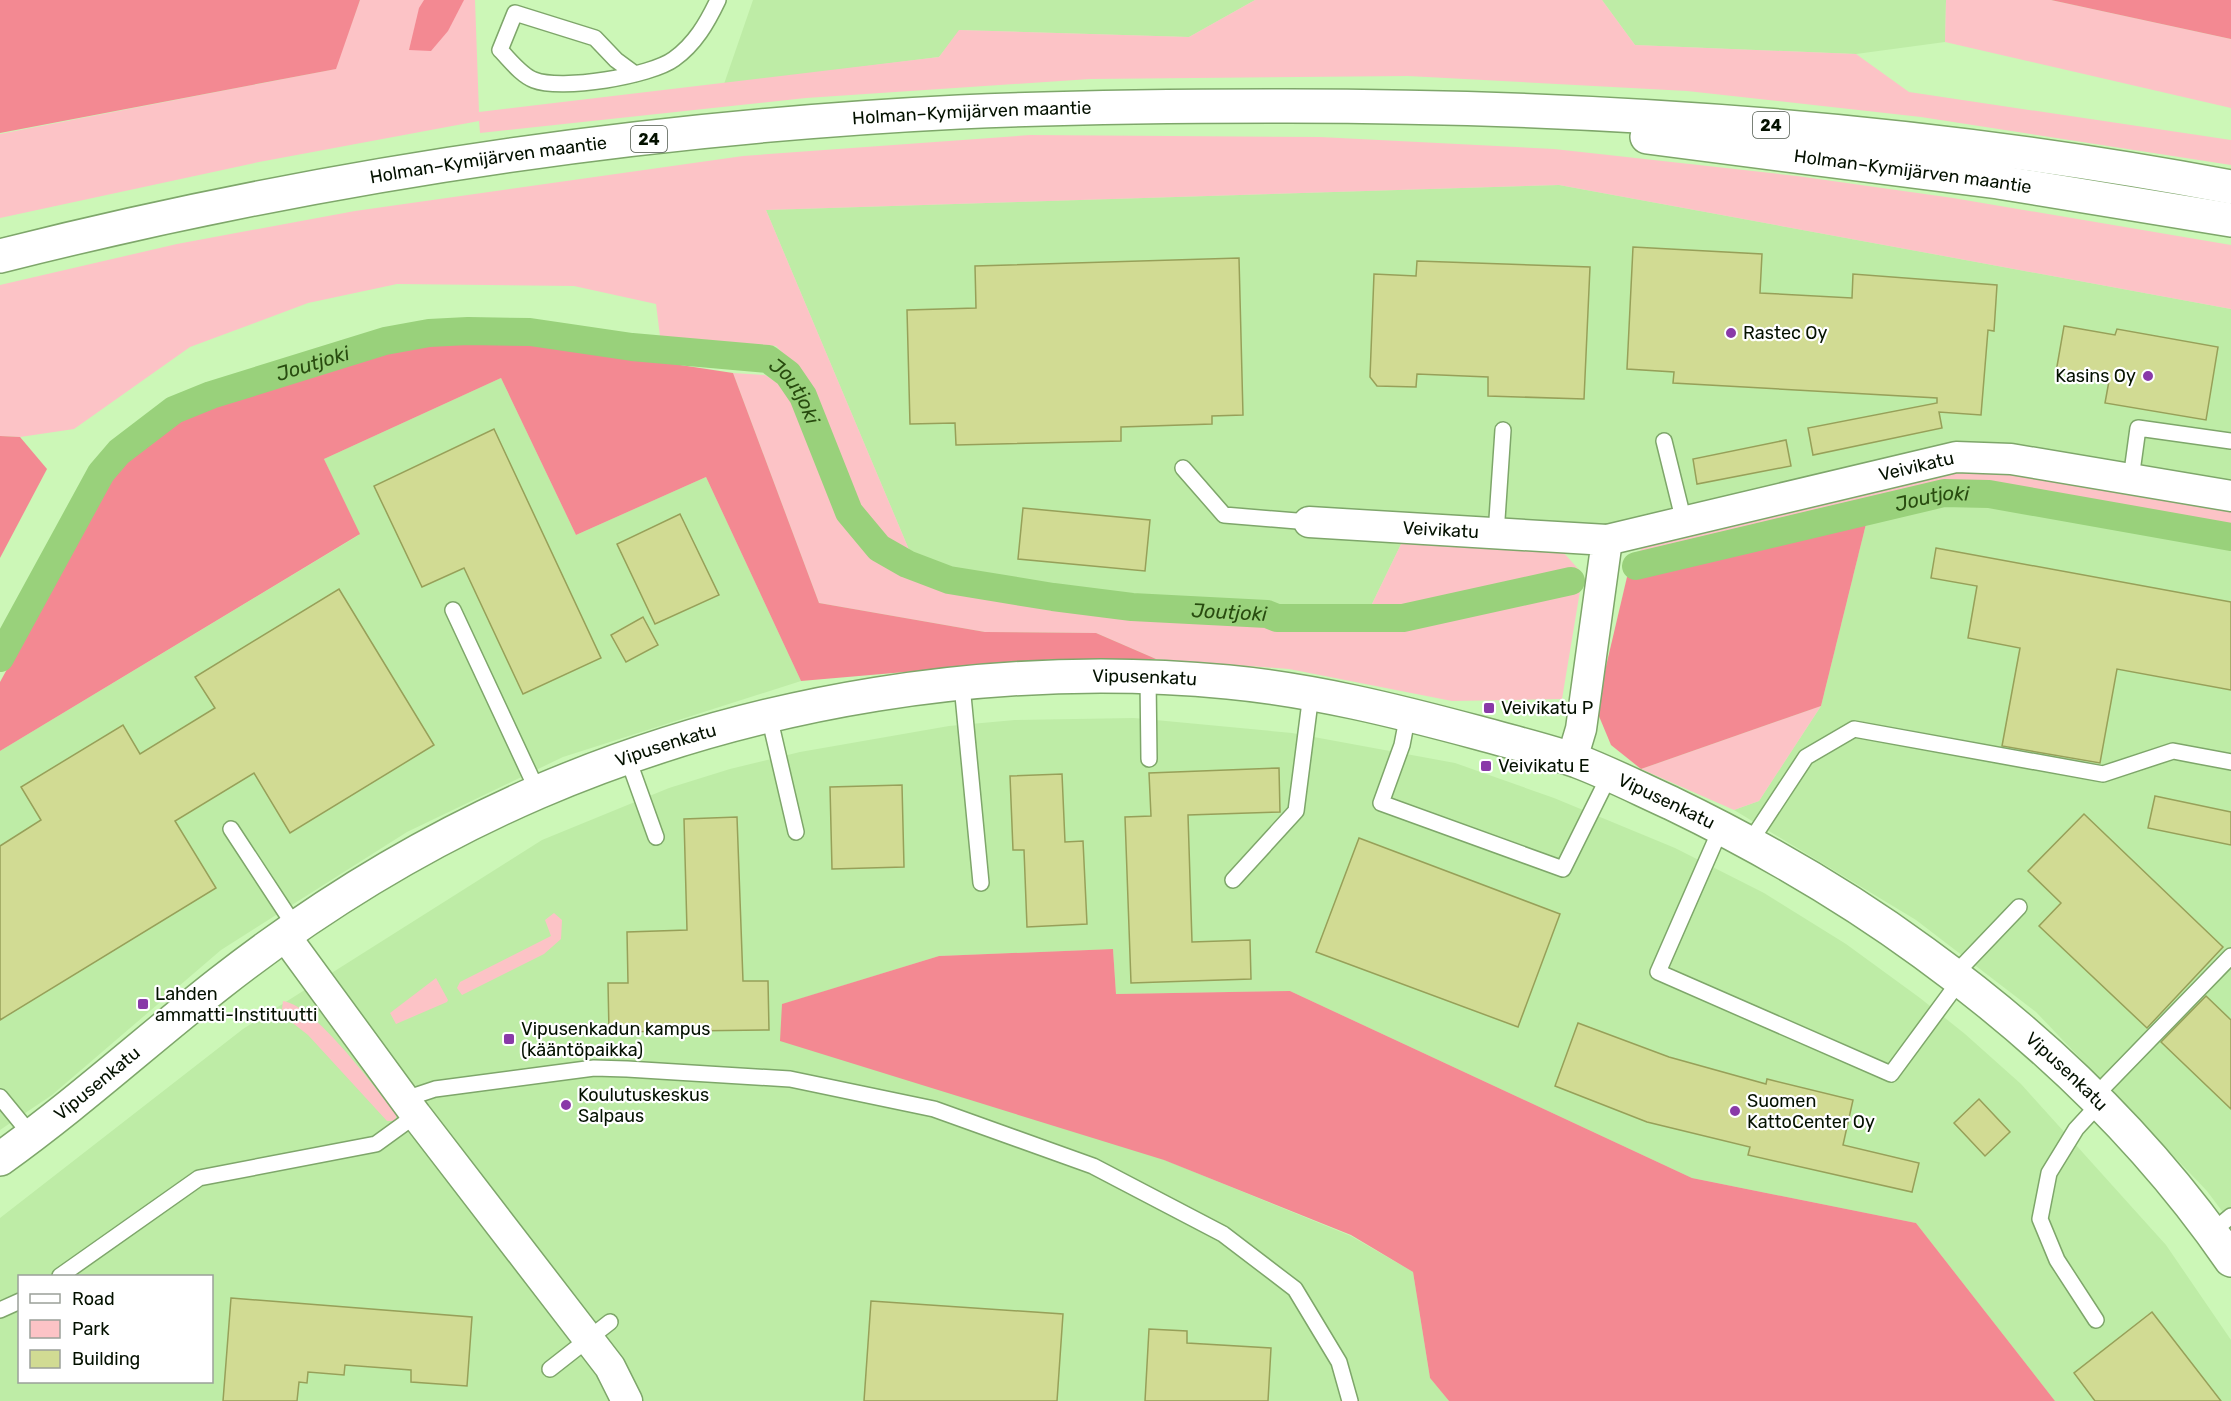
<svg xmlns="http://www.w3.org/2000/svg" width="2231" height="1401" font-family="Rubik,sans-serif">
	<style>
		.built { fill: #beeca6; fill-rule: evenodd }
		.green { fill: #fcc3c6 }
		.forest { fill: #f38992 }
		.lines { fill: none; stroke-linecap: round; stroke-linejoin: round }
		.canal { stroke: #99d17b; stroke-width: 28 }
		.building { fill: #d1db93; stroke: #97a059; stroke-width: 1.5 }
		.service-casing { stroke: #7ea66a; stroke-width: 18 }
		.minor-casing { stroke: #7ea66a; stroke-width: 33 }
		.tertiary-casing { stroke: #7ea66a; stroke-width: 36 }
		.trunk-casing { stroke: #7ea66a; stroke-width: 36 }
		.service { stroke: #fff; stroke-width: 15 }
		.minor { stroke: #fff; stroke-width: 30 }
		.tertiary { stroke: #fff; stroke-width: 33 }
		.trunk { stroke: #fff; stroke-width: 33 }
		.poi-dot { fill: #8939a8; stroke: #fff; stroke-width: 2 }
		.labels { text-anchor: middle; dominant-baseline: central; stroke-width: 4.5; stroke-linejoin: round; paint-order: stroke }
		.shield { fill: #fff; stroke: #4f584c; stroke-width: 1.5 }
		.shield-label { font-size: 16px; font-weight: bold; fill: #041100 }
		.street-label { font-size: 18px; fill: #041100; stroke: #fff }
		.poi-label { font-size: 18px; fill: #041100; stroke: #fff; text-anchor: start }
		.water-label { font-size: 20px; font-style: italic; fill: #284b0f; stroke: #fff }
	</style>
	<rect width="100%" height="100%" fill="#ccf7b7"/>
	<!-- built -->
	<g class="built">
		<path d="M753,0H1255L1189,37L960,30L939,57L724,84Z"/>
		<path d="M1602,0H1946L1945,42L1856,54L1635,45Z"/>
		<path d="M1559,185L2231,309V484L2014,448L1605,528L1403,540L1369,610L1308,609L1110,596L997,581L940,568L910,552L766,210Z"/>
		<path d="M501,378L576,535L706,477L801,681L563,757L407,832L221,950L52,1095L0,1130V751L359,535L324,459Z"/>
		<path d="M1943,500L1991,501L2231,543V1223L2207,1191L2036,1012L1916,920L1734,810L1759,801L1821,706L1867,520Z"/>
		<path d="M1134,718L1292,733L1455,763L1554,798L1675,848L1764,893L1846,944L1920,998L1965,1034L2021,1084L2166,1245L2231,1340V1401H2055L1916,1223L1692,1178L1290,991L1116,994L1113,949L939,956L783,1004L1351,1236L1413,1272L1430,1378L1449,1401H0V1218L243,1029L542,840L669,788L730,769L800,752L949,726L1015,720ZM20,1276H212V1382H20Z"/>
	</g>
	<!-- green -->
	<g class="green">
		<path d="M360,0H475L479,112L939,57L959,30L1189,37L1255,0H1602L1635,45L1856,54L1909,92L2231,140V165L1921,117L1687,91L1408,76L1090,79L806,98L480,133L479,121L259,162L0,218V134L335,69Z"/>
		<path d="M1946,0H2051L2231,39V108L1945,42Z"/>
		<path d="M1030,135L1320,137L1554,149L1797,176L1953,198L2231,245V309L1559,185L766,210L910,552L886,538L857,508L808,386L799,370L776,346L660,336L656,304L574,286L397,284L308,303L190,347L74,429L20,437L0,436V285L177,244L355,211L743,156Z"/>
		<path d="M733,373L765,375L787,389L800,415L841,519L870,555L931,585L1062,608L1242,625L1377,632L1580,591L1562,699L1452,701L1289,669L1156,659L1096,633L985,632L819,603Z"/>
		<path d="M1981,472L2018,475L2231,512V528L1993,489H1942L1628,563L1649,541L1935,475Z"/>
		<path d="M1403,540L1563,552L1581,572C1511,589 1441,614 1369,610Z"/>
		<path d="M1821,706L1759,801L1734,810L1641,769Z"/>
		<path d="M554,913L562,920L561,939L544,954L462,995L457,988L460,982L551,936L545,920Z"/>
		<path d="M436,978L448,1000L447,1002L396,1024L390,1013Z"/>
		<path d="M283,1001C316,1006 374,1087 397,1115L395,1121H387L308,1035L285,1017L282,1009Z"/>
	</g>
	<!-- forest -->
	<g class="forest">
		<path d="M0,0H360L336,69L0,133Z"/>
		<path d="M424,0H464L448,31L431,51L409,50L419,8Z"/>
		<path d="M2051,0H2231V39Z"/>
		<path d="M440,344H542L733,373L819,603L985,632L1096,633L1156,659H1055L801,681L706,477L576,535L501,378L324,459L360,534L0,751V682L103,494L122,466L171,423L206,409L381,354Z"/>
		<path d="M0,436L20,437L47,469L0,558Z"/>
		<path d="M1867,520L1821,706L1641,769L1611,745L1596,709L1627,577Z"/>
		<path d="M1113,949L1116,994L1290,991L1692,1178L1916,1223L2055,1401H1449L1430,1378L1413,1272L1351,1235L1164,1160L780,1041L782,1004L939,956Z"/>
	</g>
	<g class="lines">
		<!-- canal -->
		<g class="canal">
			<path id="s1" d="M1636,566L1944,493L1989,494L2231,537"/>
			<path id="s2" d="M0,658L101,473L119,452L174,410L211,395L385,341L429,333L468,331L530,332L632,347L768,359L788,374L803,396L849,512L879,548L907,564L949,580L1053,597L1132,607L1267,614L1277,618H1403L1571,581"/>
		</g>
	</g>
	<!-- building -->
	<g class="building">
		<path d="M1633,247L1762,254L1760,293L1852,298L1853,274L1997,285L1994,331L1988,330L1981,415L1939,412L1942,428L1813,455L1808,428L1937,403V398L1673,383L1674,372L1627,369Z"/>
		<path d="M1239,258L1243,415L1212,416V424L1121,427V441L956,445L955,423L910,424L907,310L976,308L975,266Z"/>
		<path d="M1417,261L1590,267L1584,399L1488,396V377L1417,374L1416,387L1377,386L1370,377L1374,274L1416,276Z"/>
		<path d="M2064,326L2115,335L2117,329L2218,347L2206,420L2105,403L2109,381L2056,372Z"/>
		<path d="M494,429L601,658L523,694L464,568L422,587L374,486Z"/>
		<path d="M1786,440L1791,466L1697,484L1693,459Z"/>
		<path d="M1023,508L1150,520L1145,571L1018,559Z"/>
		<path d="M680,514L719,595L655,624L617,544Z"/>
		<path d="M1936,548L2231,602V690L2117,669L2100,763L2002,746L2020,648L1968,638L1977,586L1931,578Z"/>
		<path d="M339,589L434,745L290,833L254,773L175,821L216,888L0,1020V846L41,820L21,787L123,725L140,754L215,708L195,677Z"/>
		<path d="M643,617L658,645L626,662L611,635Z"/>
		<path d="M1279,768L1280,812L1188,815L1192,942L1250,940L1251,979L1131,983L1125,817L1151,816L1149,773Z"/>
		<path d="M1062,774L1065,842L1083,841L1087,924L1027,927L1024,850H1013L1010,776Z"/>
		<path d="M902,785L904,867L832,869L830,787Z"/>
		<path d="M2155,796L2231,812V845L2148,828Z"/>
		<path d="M2084,814L2223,947L2147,1028L2039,926L2061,903L2028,871Z"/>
		<path d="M737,817L743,981H768L769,1030L609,1032L608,983H628L627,932L687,930L684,819Z"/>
		<path d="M1359,838L1560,914L1518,1027L1316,952Z"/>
		<path d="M2206,996L2231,1020V1109L2161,1042Z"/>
		<path d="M1578,1023L1669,1057L1766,1084L1767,1079L1853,1100L1843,1145L1919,1163L1912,1192L1748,1155L1750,1147L1647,1122L1555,1086Z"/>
		<path d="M1979,1099L2010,1132L1985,1156L1954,1123Z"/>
		<path d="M231,1298L472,1317L467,1386L411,1382V1370L345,1365L344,1375L308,1372L307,1383L299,1382L297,1401H223Z"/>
		<path d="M871,1301L1063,1314L1057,1401H864Z"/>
		<path d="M2152,1312L2221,1401H2095L2074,1373Z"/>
		<path d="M1149,1329L1187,1331V1343L1271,1348L1268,1401H1145Z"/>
	</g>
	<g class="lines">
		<!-- service casing -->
		<g class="service-casing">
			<g id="service">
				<path d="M635,74L616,60L595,38L515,13L500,50C510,60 521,75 534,80C561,91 651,76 674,59C695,44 707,23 718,0"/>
				<path d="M1664,441L1684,522"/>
				<path d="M1183,468L1224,515L1309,522"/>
				<path d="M2131,479L2138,428L2231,441"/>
				<path d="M1496,534L1503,430"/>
				<path d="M453,610L538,792"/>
				<path d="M1148,678L1149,759"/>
				<path d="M962,685L981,883"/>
				<path d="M1408,714L1402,745L1381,803L1563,869L1610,774"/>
				<path d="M769,716L796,832"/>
				<path d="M628,759L656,837"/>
				<path d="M1721,828L1658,972L1891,1074L1961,979"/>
				<path d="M231,829L296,928"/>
				<path d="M1750,842L1806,757L1854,729L2103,774L2173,751L2231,762"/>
				<path d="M1233,880L1296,811L1311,694"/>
				<path d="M1954,975L2019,907"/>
				<path d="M0,1097L32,1136"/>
				<path d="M2094,1097L2231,956"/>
				<path d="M405,1099L435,1089L594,1068L627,1069L790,1079L934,1109L1093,1166L1223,1234L1295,1289L1339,1362L1350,1401"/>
				<path d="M2212,1232L2231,1216"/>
				<path d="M60,1276L199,1178L376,1144L416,1115"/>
				<path d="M0,1310L20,1301"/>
				<path d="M2096,1320L2057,1260L2040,1219L2049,1173L2076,1129L2100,1103"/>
				<path d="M550,1369L610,1322"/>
			</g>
		</g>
		<!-- minor casing -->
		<g class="minor-casing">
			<g id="minor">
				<path id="s3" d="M1309,522L1607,540L1581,729L1572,759"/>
				<path id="s4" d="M1607,540L1956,457L2011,459L2231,496"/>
				<path d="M285,936L416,1115L610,1367L627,1401"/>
			</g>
		</g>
		<!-- tertiary casing -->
		<g class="tertiary-casing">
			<g id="tertiary">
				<path id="s5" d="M0,1159C77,1104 146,1041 220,983C317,907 425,841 538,792C753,700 995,660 1228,682C1313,690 1397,711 1479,733C1511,742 1545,750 1577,761C1609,773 1640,789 1671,803C1760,846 1845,895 1924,953C2041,1038 2149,1141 2231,1260"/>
			</g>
		</g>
		<!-- trunk casing -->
		<g class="trunk-casing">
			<g id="trunk">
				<path id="s6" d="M1647,137L1998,182L2231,220"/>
				<path id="s7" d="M0,256C313,177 637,128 959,112C1069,107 1178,106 1287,106C1604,106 1919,128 2231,187"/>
			</g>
		</g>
		<!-- service -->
		<use href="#service" class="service"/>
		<!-- minor -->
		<use href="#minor" class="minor"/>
		<!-- tertiary -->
		<use href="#tertiary" class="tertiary"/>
		<!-- trunk -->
		<use href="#trunk" class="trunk"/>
	</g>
	<!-- markers -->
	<g class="poi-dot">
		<circle cx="1731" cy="333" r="6"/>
		<circle cx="2148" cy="376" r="6"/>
		<rect x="1483" y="702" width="12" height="12" rx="3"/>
		<rect x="1480" y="760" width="12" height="12" rx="3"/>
		<rect x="137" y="998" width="12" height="12" rx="3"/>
		<rect x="503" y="1033" width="12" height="12" rx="3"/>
		<circle cx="566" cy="1105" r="6"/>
		<circle cx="1735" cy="1111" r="6"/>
	</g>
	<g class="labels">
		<!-- shield labels -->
		<g class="shield">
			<rect x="1753" y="112" width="36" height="26" rx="4.5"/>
			<rect x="631" y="126" width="36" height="26" rx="4.5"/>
		</g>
		<g class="shield-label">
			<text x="1771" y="125">24</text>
			<text x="649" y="139">24</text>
		</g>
		<!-- street labels -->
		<g class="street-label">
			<text stroke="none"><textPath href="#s7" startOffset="984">Holman–Kymijärven maantie</textPath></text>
			<text stroke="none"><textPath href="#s7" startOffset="498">Holman–Kymijärven maantie</textPath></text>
			<text stroke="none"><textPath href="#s6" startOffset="268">Holman–Kymijärven maantie</textPath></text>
			<text stroke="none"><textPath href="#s4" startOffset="318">Veivikatu</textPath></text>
			<text stroke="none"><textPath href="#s3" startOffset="132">Veivikatu</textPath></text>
			<text stroke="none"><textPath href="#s5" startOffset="1276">Vipusenkatu</textPath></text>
			<text stroke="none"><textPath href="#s5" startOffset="790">Vipusenkatu</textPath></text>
			<text stroke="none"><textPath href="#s5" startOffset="1816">Vipusenkatu</textPath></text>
			<text stroke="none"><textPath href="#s5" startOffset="2301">Vipusenkatu</textPath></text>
			<text stroke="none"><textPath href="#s5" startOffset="123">Vipusenkatu</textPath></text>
		</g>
		<!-- poi labels -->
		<g class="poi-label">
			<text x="1743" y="333">Rastec Oy</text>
			<text x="2136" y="376" text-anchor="end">Kasins Oy</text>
			<text x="1501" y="708">Veivikatu P</text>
			<text x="1498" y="766">Veivikatu E</text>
			<text x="155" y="994">Lahden<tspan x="155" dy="21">ammatti-Instituutti</tspan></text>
			<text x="521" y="1029">Vipusenkadun kampus<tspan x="521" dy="21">(kääntöpaikka)</tspan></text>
			<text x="578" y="1095">Koulutuskeskus<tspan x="578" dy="21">Salpaus</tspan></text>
			<text x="1747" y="1101">Suomen<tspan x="1747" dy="21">KattoCenter Oy</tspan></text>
		</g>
		<!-- water labels -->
		<g class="water-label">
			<text stroke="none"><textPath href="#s2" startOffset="454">Joutjoki</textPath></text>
			<text stroke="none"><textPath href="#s2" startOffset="958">Joutjoki</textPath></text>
			<text stroke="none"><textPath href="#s1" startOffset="304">Joutjoki</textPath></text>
			<text stroke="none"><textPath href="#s2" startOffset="1498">Joutjoki</textPath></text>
		</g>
	</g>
	<!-- legend -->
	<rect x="18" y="1275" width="195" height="108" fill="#ffffff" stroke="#9ba099" stroke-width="1.5"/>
	<rect x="30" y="1294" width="30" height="9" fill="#ffffff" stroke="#9ba099" stroke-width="1.5"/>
	<text x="72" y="1305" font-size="18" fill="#041100">Road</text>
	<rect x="30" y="1320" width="30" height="18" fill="#fcc3c6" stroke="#9ba099" stroke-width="1.5"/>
	<text x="72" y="1335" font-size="18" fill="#041100">Park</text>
	<rect x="30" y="1350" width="30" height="18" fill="#d1db93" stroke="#9ba099" stroke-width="1.5"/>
	<text x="72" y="1365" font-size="18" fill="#041100">Building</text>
</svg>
